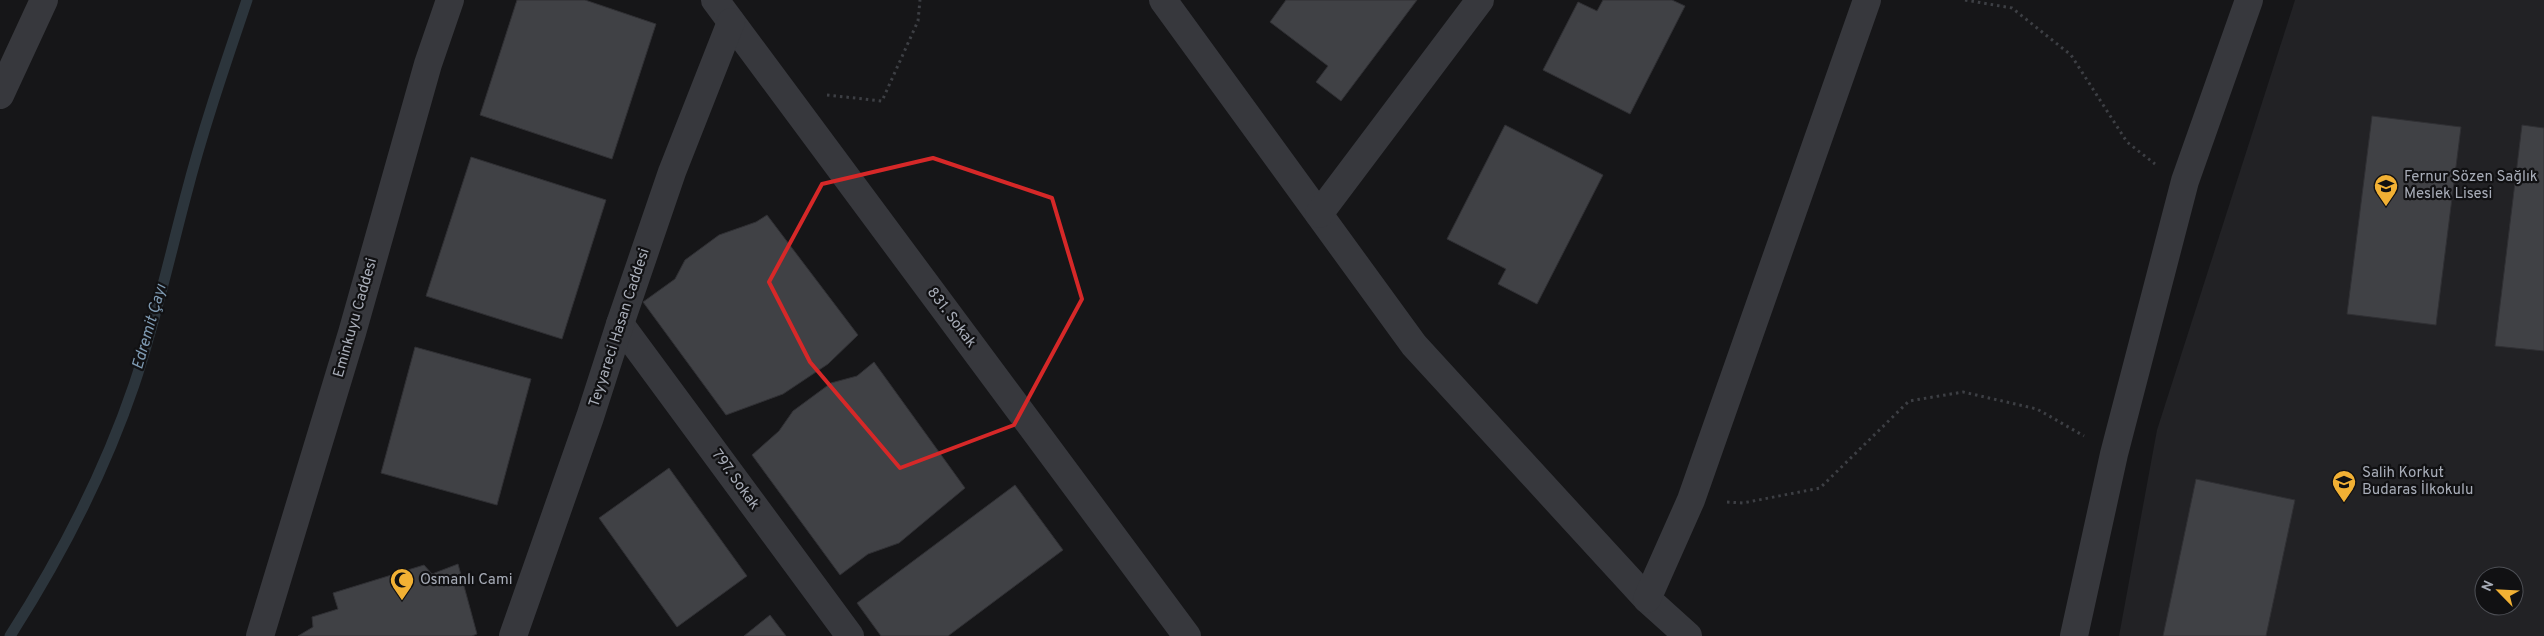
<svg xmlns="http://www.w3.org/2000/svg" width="2544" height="636" font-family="Overpass,sans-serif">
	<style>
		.built { fill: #222225; fill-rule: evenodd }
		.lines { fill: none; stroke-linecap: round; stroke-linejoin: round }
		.stream { stroke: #2c353c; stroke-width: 11 }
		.building { fill: #404145; stroke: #303034 }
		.path { stroke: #3d3f44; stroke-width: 3; stroke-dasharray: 2.5 4; stroke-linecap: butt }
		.minor { stroke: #37383d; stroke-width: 28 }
		.marked { fill: none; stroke: #d62828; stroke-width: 4; stroke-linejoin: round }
		.labels { text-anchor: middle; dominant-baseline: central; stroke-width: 4.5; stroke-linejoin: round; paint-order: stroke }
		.poi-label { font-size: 15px; fill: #a8adb8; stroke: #111113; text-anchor: start }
		.street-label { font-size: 15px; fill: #a8adb8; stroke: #111113 }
		.water-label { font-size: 16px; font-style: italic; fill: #7f9bb3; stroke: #111113 }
	</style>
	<rect width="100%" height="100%" fill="#161618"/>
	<!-- built -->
	<path class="built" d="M2295,0H2544V636H2119L2157,430ZM2484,576H2514V606H2484Z"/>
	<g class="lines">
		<!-- stream -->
		<path class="stream" d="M10,636C60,558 104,473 134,385C155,323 169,259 186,195C203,129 225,65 247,0"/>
	</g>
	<!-- building -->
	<g class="building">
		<path d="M517,0H585L656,24L612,159L480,115Z"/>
		<path d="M1286,0H1417L1341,101L1316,82L1328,66L1270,22Z"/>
		<path d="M1603,0H1672L1685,6L1630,114L1543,70L1578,2L1597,11Z"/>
		<path d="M2372,116L2461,127L2436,325L2347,314Z"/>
		<path d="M1505,125L1603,175L1537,304L1498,284L1506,269L1447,239Z"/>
		<path d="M2522,125L2544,128V351L2495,346Z"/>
		<path d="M471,157L606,200L562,339L426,296Z"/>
		<path d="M767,215L858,335L828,364L783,394L726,415L643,302L675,279L685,260L719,235L756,222Z"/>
		<path d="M415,347L531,379L497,505L381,473Z"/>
		<path d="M874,362L965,488L899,543L868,554L840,575L752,455L779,431L793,411L831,383L857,376Z"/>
		<path d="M669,468L747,576L677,627L599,518Z"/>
		<path d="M2196,479L2295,500L2266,636H2163Z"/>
		<path d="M1015,485L1063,550L948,636H881L857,603Z"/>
		<path d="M458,564L477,634L472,636H298L313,627L312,617L338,609L333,593L424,565L432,574Z"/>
		<path d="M770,615L786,636H744Z"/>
	</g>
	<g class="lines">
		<!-- path -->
		<g class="path">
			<path d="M1965,0L2012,8L2071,55L2127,142L2155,164"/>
			<path d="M827,95L882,101L918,21L920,0"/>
			<path d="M1727,502L1743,503L1820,488L1909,401L1963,392L2037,409L2084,436"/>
		</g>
		<!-- minor -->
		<g class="minor">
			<path d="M715,0L1187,636"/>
			<path d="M1163,0L1414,345L1647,599L1688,636"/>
			<path d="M0,95L44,0"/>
			<path d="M1319,214L1480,0"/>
			<path d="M620,324L850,636"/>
			<path d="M1647,599L1691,500L1867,0"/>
			<path d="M260,636L352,333L428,64L450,0"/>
			<path d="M513,636L590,417L620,324L672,172L731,22"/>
			<path d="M2074,636L2114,454L2185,181L2249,0"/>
		</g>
	</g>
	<!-- marked area -->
	<path class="marked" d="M933,158L1052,198L1082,299L1014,425L900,468L810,362L769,282L822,184Z"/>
	<!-- icons -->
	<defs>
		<g id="school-pin" transform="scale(1.25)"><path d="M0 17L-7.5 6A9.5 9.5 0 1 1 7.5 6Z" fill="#f2b134" stroke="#111113"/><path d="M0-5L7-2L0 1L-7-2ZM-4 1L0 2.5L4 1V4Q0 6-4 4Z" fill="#111"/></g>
		<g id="mosque-pin" transform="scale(1.25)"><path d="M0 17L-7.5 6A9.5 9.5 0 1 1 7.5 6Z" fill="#f2b134" stroke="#111113"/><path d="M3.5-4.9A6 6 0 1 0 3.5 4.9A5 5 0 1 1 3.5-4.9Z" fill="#111"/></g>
	</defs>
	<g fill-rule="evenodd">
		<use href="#school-pin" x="2386" y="186"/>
		<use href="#school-pin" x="2344" y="482"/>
		<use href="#mosque-pin" x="402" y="580"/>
	</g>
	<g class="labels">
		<!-- poi labels -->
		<g class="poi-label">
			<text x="2404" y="177">Fernur Sözen Sağlık<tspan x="2404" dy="17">Meslek Lisesi</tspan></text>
			<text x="2362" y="473">Salih Korkut<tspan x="2362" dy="17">Budaras İlkokulu</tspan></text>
			<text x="420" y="580">Osmanlı Cami</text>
		</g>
		<!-- street labels -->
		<g class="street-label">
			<text transform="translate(356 318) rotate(-74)">Eminkuyu Caddesi</text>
			<text transform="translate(951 318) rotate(53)">831. Sokak</text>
			<text transform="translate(620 328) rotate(-72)">Teyyareci Hasan Caddesi</text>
			<text transform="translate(735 480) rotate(54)">797. Sokak</text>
		</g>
		<!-- water labels -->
		<g class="water-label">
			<text transform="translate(150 327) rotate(-74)">Edremit Çayı</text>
		</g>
	</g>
	<!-- north arrow -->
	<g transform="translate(2499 591) rotate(294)"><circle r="24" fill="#111113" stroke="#4d4f55"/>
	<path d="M0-4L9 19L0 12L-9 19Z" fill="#f2b134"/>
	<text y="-8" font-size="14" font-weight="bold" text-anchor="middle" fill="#a8adb8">N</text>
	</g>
</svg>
